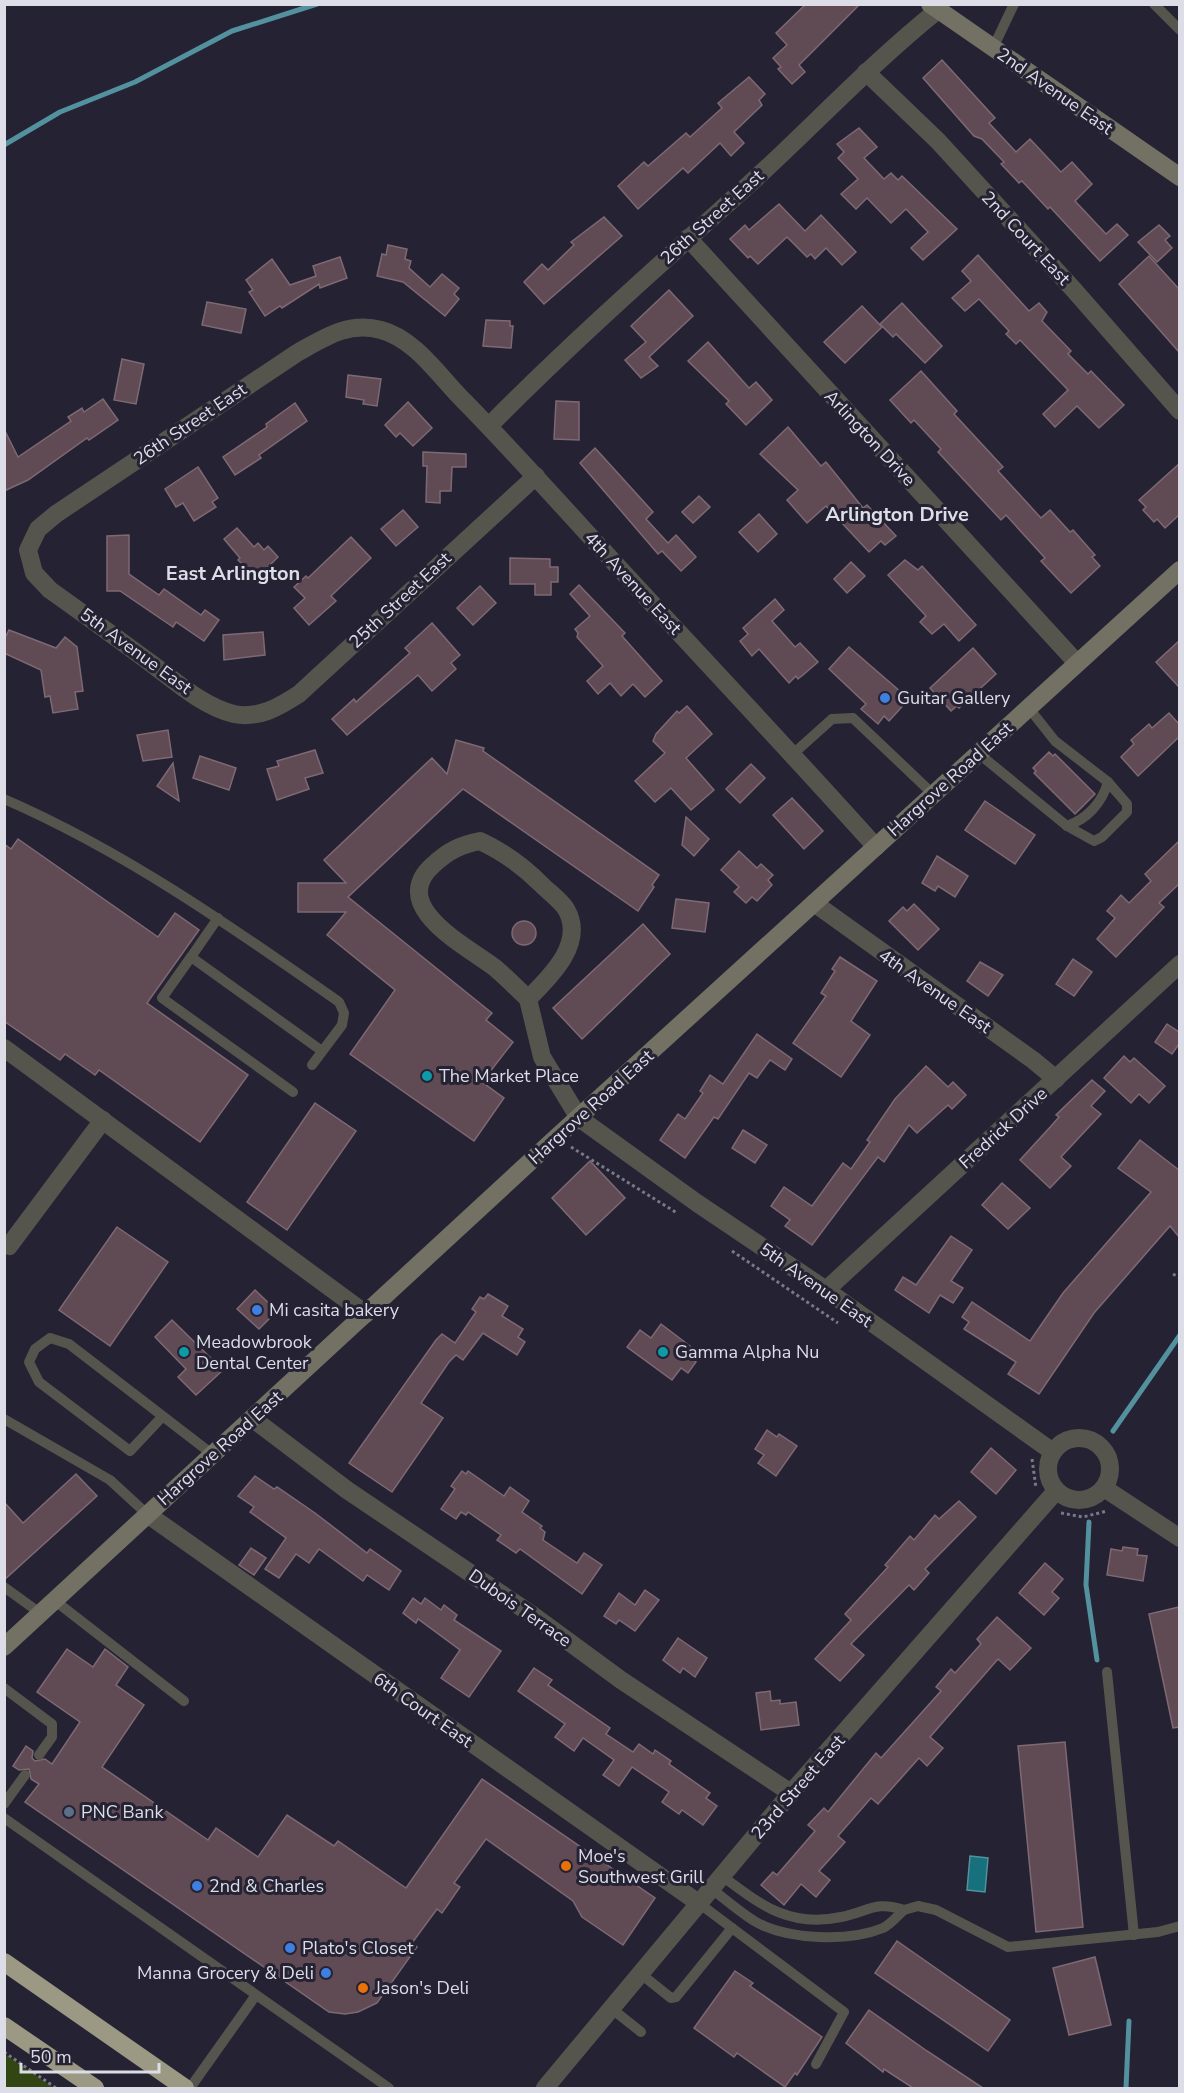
<svg xmlns="http://www.w3.org/2000/svg" width="1184" height="2093" font-family="'Nunito Sans',sans-serif">
	<style>
		.green { fill: #314612 }
		.water { fill: #16717d; stroke: #52919d; stroke-width: 1.5 }
		.lines { fill: none; stroke-linecap: round; stroke-linejoin: round }
		.stream { stroke: #52919d; stroke-width: 5 }
		.building { fill: #604b55; stroke: #7e6973; stroke-width: 1.5 }
		.path { stroke: #7a7987; stroke-width: 3; stroke-dasharray: 3 3; stroke-linecap: butt }
		.lane { stroke: #56554d; stroke-width: 10 }
		.street { stroke: #56554d; stroke-width: 18 }
		.secondary { stroke: #727163; stroke-width: 18 }
		.highway { stroke: #9b9883; stroke-width: 18 }
		.shop-dot { fill: #3f7fe0; stroke: #242233; stroke-width: 2 }
		.culture-dot { fill: #0f9aa8; stroke: #242233; stroke-width: 2 }
		.service-dot { fill: #5c6f8a; stroke: #242233; stroke-width: 2 }
		.food-dot { fill: #e8710a; stroke: #242233; stroke-width: 2 }
		.labels { text-anchor: middle; dominant-baseline: central; stroke-width: 6; stroke-linejoin: round; paint-order: stroke }
		.street-label { font-size: 18px; fill: #dddde8; stroke: #242233 }
		.poi-label { font-size: 18px; fill: #dddde8; stroke: #242233; text-anchor: start }
		.neighbourhood-label { font-size: 20px; font-weight: bold; fill: #dddde8; stroke: #242233 }
	</style>
	<rect width="100%" height="100%" fill="#242233"/>
	<!-- green -->
	<path class="green" d="M4,2054H5L54,2088H5Z"/>
	<!-- water -->
	<path class="water" d="M970,1856L988,1858L985,1892L967,1890Z"/>
	<g class="lines">
		<!-- stream -->
		<g class="stream">
			<path d="M4,145L60,112L135,82L232,31L317,4"/>
			<path d="M1113,1431L1180,1335"/>
			<path d="M1089,1522L1086,1585L1097,1660"/>
			<path d="M1126,2088L1129,2021"/>
		</g>
	</g>
	<!-- building -->
	<g class="building">
		<path d="M806,4H860L799,65L805,72L792,84L778,69L781,67L773,58L787,45L776,33Z"/>
		<path d="M942,60L995,118L989,123L1016,152L1030,139L1061,172L1072,162L1092,184L1075,201L1106,234L1117,224L1128,235L1100,261L1050,207L1048,209L1022,181L1019,183L1001,164L1004,162L982,139L974,136L923,78Z"/>
		<path d="M749,77L765,94L759,100L762,105L734,132L744,143L731,156L720,143L688,173L683,168L638,209L618,186L644,162L648,166L686,133L690,137L722,108L718,103Z"/>
		<path d="M859,128L877,147L864,158L884,179L891,173L898,180L902,176L957,229L923,260L911,248L928,232L906,209L891,223L867,198L856,209L841,194L858,179L838,158L844,152L837,144Z"/>
		<path d="M779,204L805,231L821,215L856,252L842,265L826,248L815,259L811,254L807,257L787,237L758,264L750,256L748,258L730,239L745,225L749,230Z"/>
		<path d="M604,217L622,236L544,304L524,282L542,264L548,270L574,245L571,242Z"/>
		<path d="M1159,225L1170,236L1165,240L1172,248L1157,262L1138,242Z"/>
		<path d="M388,245L407,249L405,259L411,261L409,268L430,287L442,274L459,288L454,294L459,299L445,316L403,282L377,276L382,254L386,255Z"/>
		<path d="M978,255L1029,311L1039,303L1047,312L1042,321L1071,351L1068,354L1088,374L1091,371L1124,405L1099,428L1077,406L1055,427L1043,414L1068,390L1020,340L1016,344L1006,334L1009,331L979,299L965,311L952,298L971,281L962,271Z"/>
		<path d="M1149,256L1179,289V352L1119,284Z"/>
		<path d="M340,257L347,278L320,288L319,284L282,308L280,306L265,316L249,292L253,290L246,280L272,259L290,285L316,276L313,266Z"/>
		<path d="M669,290L693,316L649,357L658,366L641,378L625,360L646,342L631,326Z"/>
		<path d="M207,302L246,309L241,333L202,325Z"/>
		<path d="M902,303L942,346L925,363L896,334L893,337L880,324Z"/>
		<path d="M862,306L882,327L845,363L824,342Z"/>
		<path d="M486,320L510,321V326H513L511,348L483,346Z"/>
		<path d="M708,342L749,388L756,382L772,400L746,425L726,404L729,401L688,361Z"/>
		<path d="M122,359L144,364L136,404L114,400Z"/>
		<path d="M921,371L957,411L954,414L1003,467L998,471L1041,518L1050,510L1070,532L1073,530L1095,555L1092,557L1100,566L1071,593L1041,561L1045,558L1006,515L1001,520L938,452L941,449L914,420L911,423L890,400Z"/>
		<path d="M348,375L381,379L377,406L363,404L364,400L346,397Z"/>
		<path d="M103,399L118,420L89,440L87,438L28,480L4,491V429L18,457L71,421L68,417L82,408L84,412Z"/>
		<path d="M556,401L579,402V440L554,439Z"/>
		<path d="M408,402L432,428L413,446L400,433L396,437L385,425Z"/>
		<path d="M295,403L307,421L259,455L261,458L235,475L223,457L267,427L266,424Z"/>
		<path d="M788,427L821,466L826,462L863,508L867,505L896,536L885,545L881,541L869,552L826,506L807,523L787,500L798,490L760,454Z"/>
		<path d="M595,448L653,512L646,519L668,543L676,535L696,557L681,571L662,551L658,554L580,463Z"/>
		<path d="M423,452L466,454V467H452L451,491H440V503L426,502L427,466H423Z"/>
		<path d="M1179,464V515L1165,528L1157,519L1154,522L1143,510L1146,507L1139,500Z"/>
		<path d="M198,467L218,498L212,502L216,507L194,521L183,503L176,507L165,489Z"/>
		<path d="M699,496L710,507L693,523L682,512Z"/>
		<path d="M403,510L418,527L396,546L381,529Z"/>
		<path d="M759,514L777,534L758,552L739,532Z"/>
		<path d="M237,528L254,547L258,543L264,550L268,546L278,557L253,582L241,569L244,566L238,560L240,558L224,539Z"/>
		<path d="M129,535V574L159,595L164,589L201,615L205,610L219,620L204,641L176,622L173,627L120,591H107V536Z"/>
		<path d="M351,537L371,558L331,596L336,601L309,625L294,608L305,598L294,587L306,576L308,578Z"/>
		<path d="M510,558L550,559V567H558V582H551V595H535V584H510Z"/>
		<path d="M905,560L918,570L922,566L976,625L959,641L944,624L932,634L920,622L926,616L888,575Z"/>
		<path d="M851,562L865,576L847,593L834,579Z"/>
		<path d="M579,585L625,633L622,636L662,681L645,697L633,684L621,696L610,683L598,694L587,681L603,666L577,637L578,633L575,629L590,616L570,594Z"/>
		<path d="M480,586L496,603L473,625L457,608Z"/>
		<path d="M775,599L784,610L772,621L795,647L800,643L818,662L803,675L798,679L796,676L789,683L759,649L752,656L740,641L748,634L743,628Z"/>
		<path d="M432,623L460,655L451,663L456,669L432,691L418,675L347,735L332,719L354,699L356,702L410,653L405,648Z"/>
		<path d="M9,630L56,648L65,637L77,647L83,691L75,692L78,709L53,713L50,696L45,697L41,670L4,653V640Z"/>
		<path d="M263,632L265,655L224,660L223,635Z"/>
		<path d="M1179,641V687L1156,662Z"/>
		<path d="M849,647L909,699L889,721L884,716L878,724L861,709L866,704L829,669Z"/>
		<path d="M973,648L996,674L959,708L957,706L951,711L930,688Z"/>
		<path d="M687,706L712,734L686,758L714,790L691,810L671,788L655,802L635,781L665,753L653,741L656,734L677,711L679,713Z"/>
		<path d="M1169,713L1179,724V737L1138,776L1121,757L1134,744L1131,740L1149,724L1152,728Z"/>
		<path d="M168,730L172,757L143,761L137,735Z"/>
		<path d="M456,740L484,748L483,751L659,875L652,885L654,887L638,911L463,789L348,897L492,1013L486,1020L513,1042L482,1082L504,1098L474,1141L350,1054L395,990L327,935L346,912H298V883H346L324,860L432,758L447,774Z"/>
		<path d="M315,750L323,773L305,778L309,789L277,800L267,769L279,766L277,761Z"/>
		<path d="M1049,752L1053,756L1055,754L1095,794L1075,814L1034,773L1036,771L1033,768Z"/>
		<path d="M200,756L236,768L229,790L193,778Z"/>
		<path d="M173,763L179,801L157,786Z"/>
		<path d="M751,764L765,778L740,803L726,789Z"/>
		<path d="M792,798L823,831L804,849L773,815Z"/>
		<path d="M985,801L1035,835L1015,864L965,830Z"/>
		<path d="M686,817L709,839L694,856L682,845Z"/>
		<path d="M18,839L158,937L175,913L199,930L147,1003L248,1075L200,1142L99,1070L95,1075L65,1054L60,1060L4,1021V844L11,849Z"/>
		<path d="M1179,841V884L1159,903L1164,907L1116,957L1097,939L1115,918L1107,911L1121,895L1129,903L1151,881L1145,874Z"/>
		<path d="M739,851L757,868L761,864L773,875L768,880L772,885L757,901L752,897L746,903L734,892L739,887L721,870Z"/>
		<path d="M937,856L968,876L955,897L938,886L935,891L922,883Z"/>
		<path d="M676,899L709,903L705,932L672,928Z"/>
		<path d="M914,904L939,929L918,950L889,921L903,907L907,911Z"/>
		<circle cx="524" cy="933" r="12"/>
		<path d="M643,924L670,954L582,1039L553,1008Z"/>
		<path d="M840,957L877,981L851,1021L870,1035L841,1077L793,1043L826,996L821,993L835,971L832,969Z"/>
		<path d="M1073,959L1092,972L1074,996L1056,984Z"/>
		<path d="M980,962L1003,975L988,996L967,981Z"/>
		<path d="M1167,1024L1179,1032V1044L1172,1054L1155,1042Z"/>
		<path d="M757,1034L792,1059L785,1070L770,1060L757,1078L749,1073L718,1119L714,1117L685,1158L660,1140L678,1114L685,1119L703,1093L700,1091L710,1075L723,1084Z"/>
		<path d="M1124,1056L1130,1062L1134,1058L1165,1086L1149,1103L1139,1094L1131,1103L1104,1078Z"/>
		<path d="M926,1066L948,1087L953,1082L966,1095L952,1109L948,1105L917,1133L909,1125L884,1162L878,1157L812,1245L785,1226L790,1220L771,1206L784,1187L812,1206L843,1163L851,1169L870,1142L867,1140L895,1099Z"/>
		<path d="M1092,1080L1105,1091L1091,1106L1101,1114L1061,1157L1071,1166L1050,1188L1020,1160L1052,1125L1059,1117L1056,1115Z"/>
		<path d="M315,1103L356,1131L287,1230L247,1202Z"/>
		<path d="M743,1130L767,1145L755,1163L732,1148Z"/>
		<path d="M1140,1140L1179,1170V1237L1170,1226L1094,1313L1039,1394L1008,1374L1016,1362L964,1329L969,1322L962,1317L972,1302L1030,1341L1063,1293L1151,1192L1118,1168Z"/>
		<path d="M590,1161L625,1198L586,1235L552,1198Z"/>
		<path d="M1002,1183L1030,1208L1008,1229L982,1205Z"/>
		<path d="M117,1227L168,1262L110,1346L59,1310Z"/>
		<path d="M951,1236L972,1250L951,1281L963,1288L953,1303L940,1295L929,1313L895,1290L903,1277L916,1285Z"/>
		<path d="M255,1290L277,1311L259,1329L237,1309Z"/>
		<path d="M488,1294L508,1306L502,1316L523,1329L518,1337L525,1342L517,1355L483,1333L463,1360L456,1355L449,1362L421,1403L443,1418L392,1492L349,1463L436,1340L442,1334L455,1343L476,1312L472,1309L480,1297L484,1299Z"/>
		<path d="M172,1320L223,1370L196,1395L178,1377L186,1369L155,1337Z"/>
		<path d="M661,1324L694,1349L688,1356L696,1362L688,1373L681,1368L672,1380L627,1347L640,1330L651,1338Z"/>
		<path d="M767,1430L777,1437L779,1434L797,1446L776,1476L758,1463L764,1455L755,1449Z"/>
		<path d="M991,1448L1016,1470L996,1494L971,1472Z"/>
		<path d="M462,1471L466,1474L468,1471L504,1496L510,1487L529,1501L522,1512L542,1526L540,1528L545,1532L543,1540L577,1563L584,1553L602,1565L582,1594L520,1549L516,1553L497,1540L501,1535L468,1512L466,1515L461,1512L456,1519L441,1509L455,1489L451,1486Z"/>
		<path d="M76,1474L97,1496L4,1580V1502L23,1523Z"/>
		<path d="M255,1476L274,1489L277,1487L315,1513L367,1553L370,1549L401,1571L389,1590L367,1575L363,1581L319,1549L309,1563L296,1554L279,1578L265,1569L286,1538L250,1512L254,1507L238,1496Z"/>
		<path d="M959,1501L976,1517L925,1569L929,1573L914,1590L909,1585L851,1644L864,1655L840,1681L815,1659L851,1620L845,1614L888,1567L885,1565L910,1536L914,1540L935,1515L939,1519Z"/>
		<path d="M1123,1547L1138,1549L1137,1555L1147,1556L1143,1581L1107,1575L1111,1549L1122,1551Z"/>
		<path d="M251,1548L266,1558L254,1575L239,1565Z"/>
		<path d="M1045,1563L1063,1579L1052,1592L1059,1598L1044,1615L1019,1593Z"/>
		<path d="M645,1590L659,1600L635,1631L619,1620L616,1624L604,1616L619,1593L635,1605Z"/>
		<path d="M413,1598L421,1604L425,1598L441,1610L444,1605L457,1615L454,1620L501,1651L469,1697L441,1678L460,1650L418,1619L416,1623L403,1613Z"/>
		<path d="M1179,1607V1727L1173,1728L1149,1614Z"/>
		<path d="M997,1617L1031,1648L1010,1670L998,1659L930,1737L943,1748L927,1766L919,1758L878,1804L871,1798L838,1836L845,1842L819,1871L830,1880L816,1897L801,1884L784,1905L761,1885L773,1872L777,1875L815,1831L808,1825L824,1808L828,1812L876,1753L881,1758L941,1691L936,1687L951,1669L955,1673L981,1644L977,1639Z"/>
		<path d="M678,1638L707,1658L695,1677L683,1668L680,1673L663,1660Z"/>
		<path d="M67,1649L93,1667L105,1649L128,1667L116,1685L144,1705L102,1767L208,1840L216,1828L258,1857L287,1815L334,1846L338,1841L406,1888L482,1779L655,1898L623,1945L582,1917L573,1901L486,1839L454,1883L460,1887L442,1913L437,1909L412,1943L417,1947L377,2003L358,2012L345,2014L329,2012L25,1802L39,1784L31,1779L29,1769L19,1770L13,1766L26,1746L33,1751L32,1758L35,1761L45,1759L52,1764L80,1722L37,1692Z"/>
		<path d="M534,1668L552,1680L548,1685L610,1728L606,1734L633,1752L639,1744L653,1754L655,1750L671,1761L669,1764L710,1793L706,1798L717,1806L703,1825L682,1810L679,1814L662,1802L669,1792L632,1767L619,1786L603,1775L614,1760L583,1738L574,1751L555,1737L565,1724L518,1691Z"/>
		<path d="M770,1691L771,1701L780,1700V1704L796,1702L799,1725L761,1730L756,1693Z"/>
		<path d="M1065,1742L1083,1927L1036,1932L1018,1746Z"/>
		<path d="M897,1941L1010,2020L988,2051L875,1973Z"/>
		<path d="M1095,1957L1111,2025L1069,2035L1053,1968Z"/>
		<path d="M735,1971L753,1983L750,1986L822,2037L797,2075L795,2073L785,2087L737,2053L734,2057L694,2028Z"/>
		<path d="M869,2010L927,2051L983,2088H913L884,2069L883,2072L846,2043Z"/>
	</g>
	<g class="lines">
		<!-- path -->
		<g class="path">
			<path d="M571,1147L677,1213"/>
			<path d="M732,1251L838,1323"/>
			<path d="M1173,1274L1180,1278"/>
			<path d="M1032,1459L1036,1488"/>
			<path d="M1061,1513L1083,1517L1107,1511"/>
			<path d="M4,2052L56,2088"/>
		</g>
		<!-- lane -->
		<g class="lane">
			<path d="M1154,4L1180,30"/>
			<path d="M993,48L1014,4"/>
			<path d="M978,753L1067,826L1094,841L1102,837L1127,812V804L1108,782L1055,741L1028,707"/>
			<path d="M793,754L832,719L853,718L933,794"/>
			<path d="M4,799C124,851 232,927 339,1002L344,1013L342,1025L312,1065"/>
			<path d="M1067,826C1087,819 1102,803 1108,782"/>
			<path d="M191,957L218,918"/>
			<path d="M293,1092L162,998L191,957L322,1051"/>
			<path d="M162,1417L130,1451L39,1382L29,1362L35,1349L50,1338L69,1344L212,1454"/>
			<path d="M4,1419L110,1480L147,1514"/>
			<path d="M4,1587L40,1613"/>
			<path d="M54,1600L184,1701"/>
			<path d="M1107,1672L1134,1935"/>
			<path d="M4,1688L52,1724V1737L39,1755"/>
			<path d="M4,1804L25,1775"/>
			<path d="M4,1818L389,2088"/>
			<path d="M712,1889C726,1900 741,1913 756,1922C788,1940 849,1942 883,1928C891,1924 897,1916 904,1910C875,1900 868,1912 841,1917C789,1928 761,1905 722,1876"/>
			<path d="M700,1904L844,2012L816,2064"/>
			<path d="M904,1910L918,1906L936,1910L1008,1947L1158,1932L1180,1926"/>
			<path d="M641,1974L671,1998L676,1997L732,1928"/>
			<path d="M612,2009L641,2032"/>
			<path d="M190,2088L256,1995"/>
		</g>
		<!-- street -->
		<g class="street">
			<path d="M866,72L938,141L1074,290L1180,411"/>
			<path d="M688,238L1077,663"/>
			<path d="M489,426C574,340 665,260 755,179C816,123 873,62 938,10"/>
			<path d="M536,476L299,694C279,707 259,719 234,714C204,707 176,682 152,664C118,639 84,614 50,590L34,573L28,550L38,529L56,514L297,353C324,338 348,321 381,330C416,339 441,379 466,403C507,445 547,489 587,533C683,638 781,741 876,847"/>
			<path d="M480,841C504,852 525,868 543,886C550,893 561,901 566,909C586,943 550,977 528,999C517,988 506,977 494,967C466,946 387,906 433,865C448,851 460,845 480,841Z"/>
			<path d="M814,903L1033,1060L1056,1079"/>
			<path d="M528,999L542,1057L579,1118L697,1203L826,1290L1053,1452"/>
			<path d="M4,1048L366,1314"/>
			<path d="M4,1244L9,1246L103,1120"/>
			<path d="M826,1290L1180,964"/>
			<path d="M253,1419L347,1490L531,1614L621,1680L791,1793"/>
			<circle cx="1079" cy="1469" r="31"/>
			<path d="M1104,1488L1180,1538"/>
			<path d="M147,1514L700,1904"/>
			<path d="M545,2088L791,1793L1056,1491"/>
		</g>
		<!-- secondary -->
		<g class="secondary">
			<path d="M930,4L1180,177"/>
			<path d="M4,1647L559,1135L1180,570"/>
		</g>
		<!-- highway -->
		<g class="highway">
			<path d="M4,1962L185,2088"/>
			<path d="M4,2026L95,2088"/>
		</g>
	</g>
	<!-- markers -->
	<g class="shop-dot">
		<circle cx="885" cy="698" r="6"/>
		<circle cx="257" cy="1310" r="6"/>
		<circle cx="197" cy="1886" r="6"/>
		<circle cx="290" cy="1948" r="6"/>
		<circle cx="326" cy="1973" r="6"/>
	</g>
	<g class="culture-dot">
		<circle cx="427" cy="1076" r="6"/>
		<circle cx="184" cy="1352" r="6"/>
		<circle cx="663" cy="1352" r="6"/>
	</g>
	<circle class="service-dot" cx="69" cy="1812" r="6"/>
	<g class="food-dot">
		<circle cx="566" cy="1866" r="6"/>
		<circle cx="363" cy="1988" r="6"/>
	</g>
	<g class="labels">
		<!-- street labels -->
		<g class="street-label">
			<text transform="translate(1055 91) rotate(35)">2nd Avenue East</text>
			<text transform="translate(712 217) rotate(-42)">26th Street East</text>
			<text transform="translate(1026 238) rotate(47)">2nd Court East</text>
			<text transform="translate(190 424) rotate(-34)">26th Street East</text>
			<text transform="translate(870 438) rotate(47)">Arlington Drive</text>
			<text transform="translate(633 583) rotate(47)">4th Avenue East</text>
			<text transform="translate(400 600) rotate(-43)">25th Street East</text>
			<text transform="translate(136 651) rotate(36)">5th Avenue East</text>
			<text transform="translate(950 779) rotate(-42)">Hargrove Road East</text>
			<text transform="translate(935 991) rotate(35)">4th Avenue East</text>
			<text transform="translate(591 1107) rotate(-42)">Hargrove Road East</text>
			<text transform="translate(1003 1128) rotate(-42)">Fredrick Drive</text>
			<text transform="translate(816 1285) rotate(35)">5th Avenue East</text>
			<text transform="translate(220 1448) rotate(-42)">Hargrove Road East</text>
			<text transform="translate(520 1608) rotate(35)">Dubois Terrace</text>
			<text transform="translate(423 1710) rotate(35)">6th Court East</text>
			<text transform="translate(798 1787) rotate(-49)">23rd Street East</text>
		</g>
		<!-- poi labels -->
		<g class="poi-label">
			<text x="897" y="698">Guitar Gallery</text>
			<text x="439" y="1076">The Market Place</text>
			<text x="269" y="1310">Mi casita bakery</text>
			<text x="196" y="1342">Meadowbrook<tspan x="196" dy="21">Dental Center</tspan></text>
			<text x="675" y="1352">Gamma Alpha Nu</text>
			<text x="81" y="1812">PNC Bank</text>
			<text x="578" y="1856">Moe's<tspan x="578" dy="21">Southwest Grill</tspan></text>
			<text x="209" y="1886">2nd &amp; Charles</text>
			<text x="302" y="1948">Plato's Closet</text>
			<text x="314" y="1973" text-anchor="end">Manna Grocery &amp; Deli</text>
			<text x="375" y="1988">Jason's Deli</text>
		</g>
		<!-- neighbourhood labels -->
		<g class="neighbourhood-label">
			<text x="897" y="514">Arlington Drive</text>
			<text x="233" y="573">East Arlington</text>
		</g>
	</g>
	<!-- border -->
	<rect width="1184" height="2093" fill="none" stroke="#dddde8" stroke-width="12"/>
	<!-- scale -->
	<path d="M21 2063v9h138v-9" fill="none" stroke="#dddde8" stroke-width="3"/>
	<text x="30" y="2063" font-size="18" fill="#dddde8" stroke="#242233" stroke-width="4.5" paint-order="stroke">50 m</text>
</svg>
